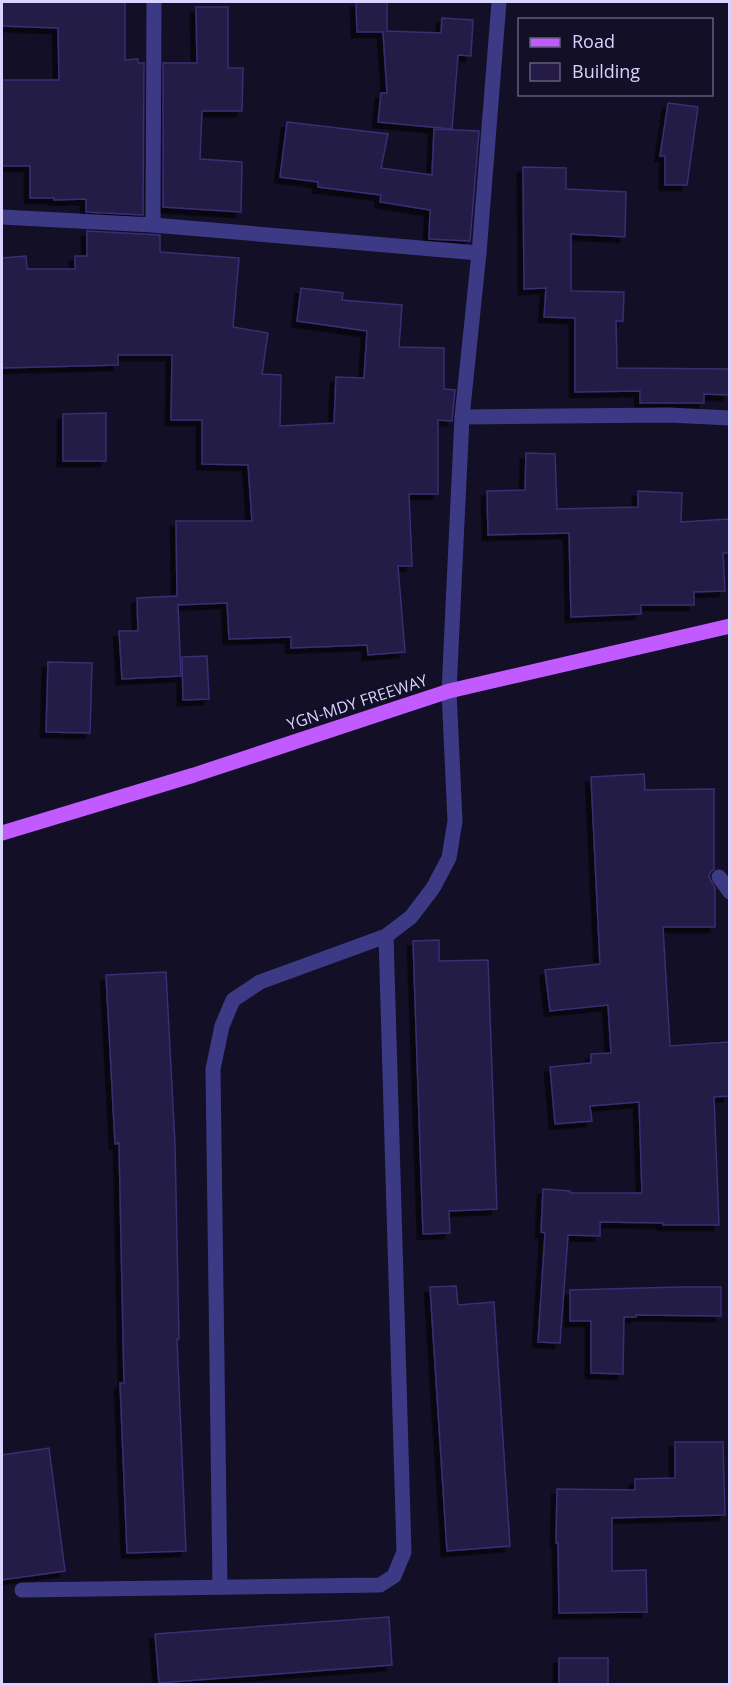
<svg xmlns="http://www.w3.org/2000/svg" width="731" height="1686" font-family="'Open Sans',sans-serif">
	<style>
		.building { fill: #241b47; stroke: #3b2d73; stroke-width: 1.5; filter: url(#shadow) }
		.lines { fill: none; stroke-linecap: round; stroke-linejoin: round }
		.lane { stroke: #3d3a85; stroke-width: 15 }
		.street { stroke: #3d3a85; stroke-width: 15 }
		.primary { stroke: #c25bff; stroke-width: 15 }
		.labels { text-anchor: middle; dominant-baseline: central; stroke-width: 6; stroke-linejoin: round; paint-order: stroke }
		.street-label { font-size: 16px; fill: #d9d4ff; stroke: #130f26 }
	</style>
	<defs>
		<filter id="shadow"><feDropShadow dx="-5.5" dy="5.5" stdDeviation="0" flood-color="#0009"/></filter>
	</defs>
	<rect width="100%" height="100%" fill="#130f26"/>
	<!-- building -->
	<g class="building">
		<path d="M2,2H125V60L138,59V63H144L143,215L86,212V199L54,200V198H30V166H2V80H59L58,28L2,26Z"/>
		<path d="M356,2H387V31L441,33L442,18L473,20L471,56L458,55L452,129L378,122L381,93H387L383,32H357Z"/>
		<path d="M196,7H228V68H243L242,111H202L200,159L242,162L241,212L163,207V63H197Z"/>
		<path d="M668,103L698,107L687,185H665V156H660Z"/>
		<path d="M287,122L388,134L381,168L432,175L434,129L479,131L470,241L429,239L430,210L380,202L381,195L318,187V182L280,177Z"/>
		<path d="M523,167L566,168V189L626,192L625,237L571,234V291L624,292L623,321H616L617,368L729,369V395L704,394V403H640V391L575,392V318L544,317L546,288L524,289Z"/>
		<path d="M87,231L160,235V252L239,258L233,327L268,333L262,374L281,375L280,426L334,423L336,377L364,378L367,331L297,321L301,288L343,293L342,300L402,305L399,347L444,348V389L455,390L452,421L438,420V494H409L412,566H398L405,652L368,655L367,645L291,648V637L229,639L227,603L178,605L181,676L122,679L119,631H138L137,598L177,596L176,521H252L248,465L202,464V420H171L172,355H118V365L2,368V258L26,256L27,269H75V256H87Z"/>
		<path d="M106,413V461H63V414Z"/>
		<path d="M526,453L555,454L557,509L638,507V491L682,493L681,522L729,519V553H723L725,591L694,592V605H641V614L571,617L569,533L488,535L487,491L525,490Z"/>
		<path d="M207,656L209,699L183,700L182,657Z"/>
		<path d="M48,662L92,663L90,733L46,732Z"/>
		<path d="M644,774L645,790L714,789V869L710,873L709,877L715,888V927H663L670,1046L729,1042V1096L714,1097L719,1225H663V1223L600,1222V1236L568,1235L560,1343L538,1342L545,1233L541,1232L543,1189L570,1191V1193H642L639,1102L590,1106L592,1121L555,1124L550,1067L591,1063V1054L611,1053L608,1005L550,1011L545,970L600,964L591,777Z"/>
		<path d="M439,940V961L488,960L497,1209L449,1211L450,1233L423,1234L413,941Z"/>
		<path d="M166,972L175,1145L179,1339H177L186,1551L127,1553L120,1383H124L119,1143L115,1144L106,975Z"/>
		<path d="M456,1286L458,1305L494,1302L510,1546L447,1551L430,1287Z"/>
		<path d="M679,1287H721V1316L636,1315V1317H624L623,1374L591,1373V1321H570V1290Z"/>
		<path d="M675,1442H723L725,1515L612,1518V1571L646,1570L647,1612L559,1613L558,1543H556L557,1489L635,1490V1479L675,1478Z"/>
		<path d="M49,1448L65,1571L2,1580V1455Z"/>
		<path d="M389,1617L392,1665L159,1683L155,1634Z"/>
		<rect x="559" y="1658" width="49" height="26"/>
	</g>
	<g class="lines">
		<!-- lane -->
		<g class="lane">
			<path d="M220,1587L213,1069L222,1026L233,1000L260,982L386,936L411,917L433,888L449,858L455,821L449,691"/>
			<path d="M22,1590L380,1585L394,1576L404,1552L386,936"/>
		</g>
		<!-- street -->
		<g class="street">
			<path d="M2,217L153,225L479,253"/>
			<path d="M153,225L154,2"/>
			<path d="M462,417L669,415L730,418"/>
			<path d="M449,691L462,417L479,253L499,2"/>
			<path d="M719,877L730,892"/>
		</g>
		<!-- primary -->
		<path class="primary" d="M2,833L194,775L449,691L730,626"/>
	</g>
	<g class="labels">
		<!-- street labels -->
		<g class="street-label">
			<text transform="translate(357 702) rotate(-18)">YGN-MDY FREEWAY</text>
		</g>
	</g>
	<!-- border -->
	<rect width="731" height="1686" fill="none" stroke="#d9d4ff" stroke-width="6"/>
	<!-- legend -->
	<rect x="518" y="18" width="195" height="78" fill="#130f26" stroke="#625e7d" stroke-width="1.5"/>
	<rect x="530" y="38" width="30" height="9" fill="#c25bff" stroke="#625e7d" stroke-width="1.5"/>
	<text x="572" y="48" font-size="18" fill="#d9d4ff">Road</text>
	<rect x="530" y="63" width="30" height="18" fill="#241b47" stroke="#625e7d" stroke-width="1.5"/>
	<text x="572" y="78" font-size="18" fill="#d9d4ff">Building</text>
</svg>
